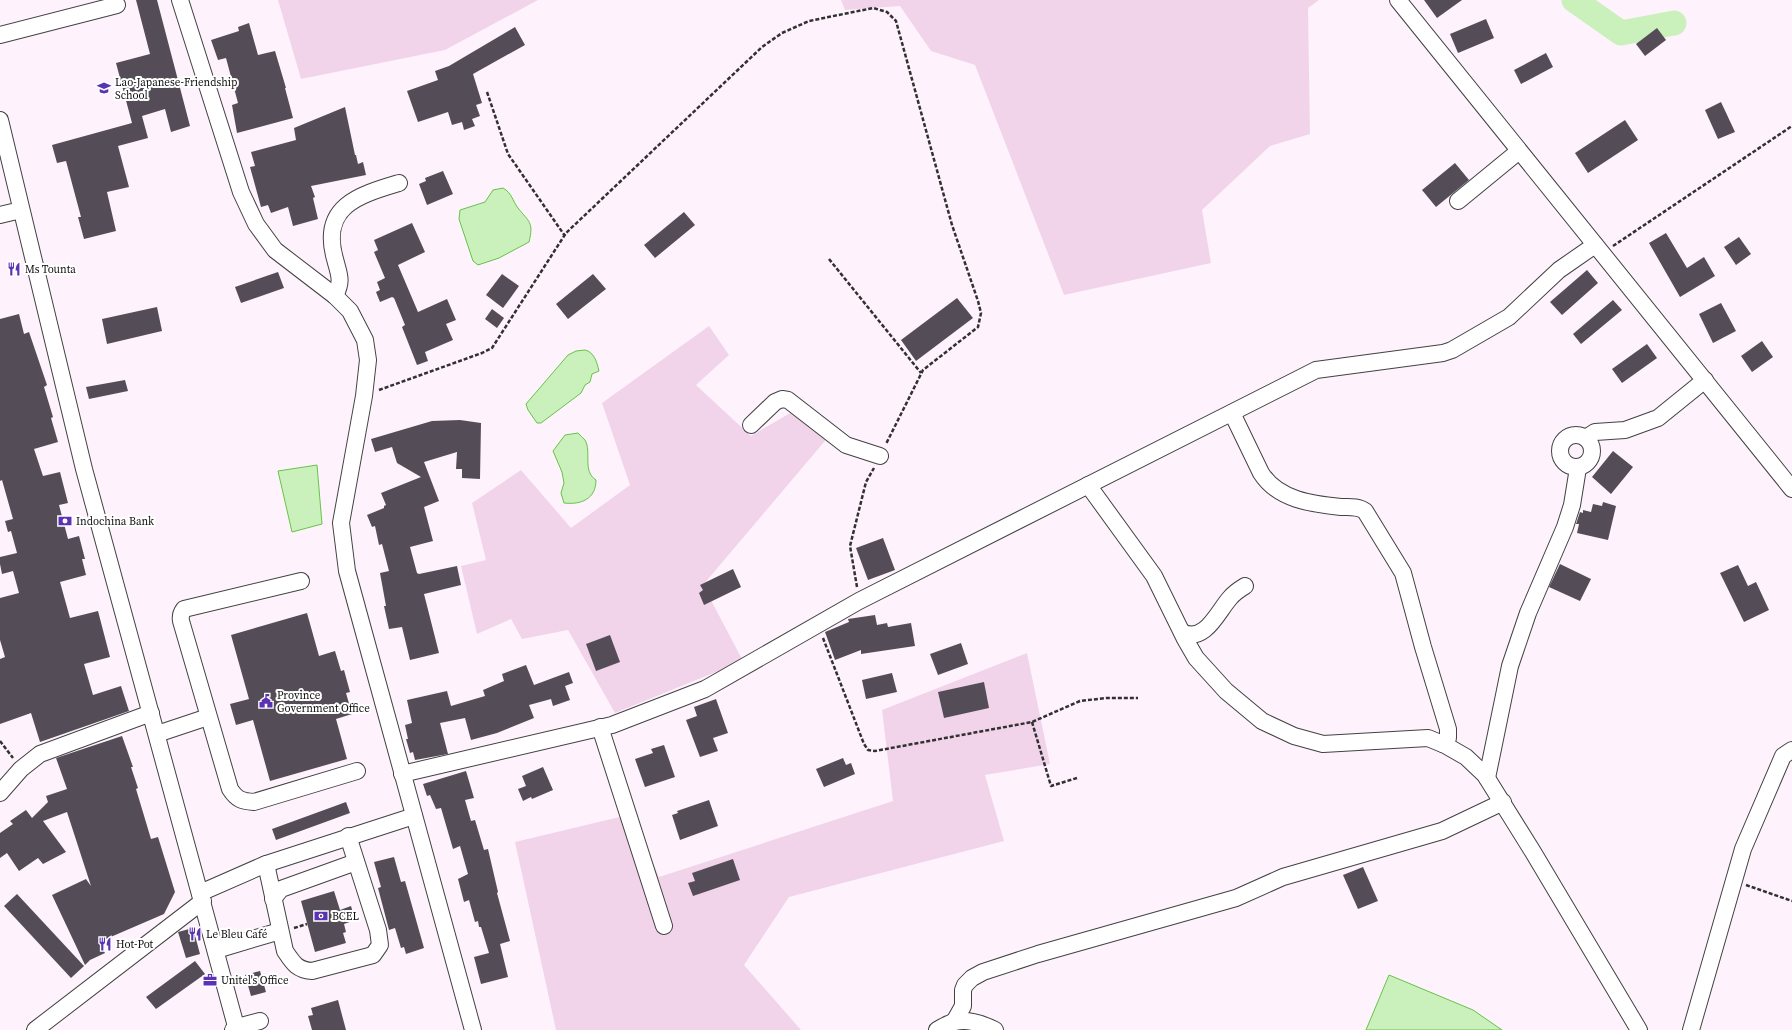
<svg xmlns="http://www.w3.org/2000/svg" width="1792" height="1030" font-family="'Source Serif 4',serif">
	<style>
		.farmland { fill: #f2d4ea }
		.water { fill: #caf1bc; stroke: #67c249 }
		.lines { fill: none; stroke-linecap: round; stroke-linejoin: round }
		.river { stroke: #caf1bc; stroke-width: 25 }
		.building { fill: #544d57 }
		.minor-casing { stroke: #424242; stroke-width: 18 }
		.path { stroke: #313131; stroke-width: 2.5; stroke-dasharray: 4 2; stroke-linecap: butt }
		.minor { stroke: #fff; stroke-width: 16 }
		.labels { text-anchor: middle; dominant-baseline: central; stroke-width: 4; stroke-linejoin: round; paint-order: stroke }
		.poi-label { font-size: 11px; fill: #0f0f0f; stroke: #fff; text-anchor: start }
	</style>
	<rect width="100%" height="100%" fill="#fef3fc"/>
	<!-- farmland -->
	<g class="farmland">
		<path d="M278,0H538L445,50L301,79Z"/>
		<path d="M841,0H1319L1308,8L1310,134L1270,146L1202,210L1211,263L1064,295L975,65L931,51L900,6L845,10Z"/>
		<path d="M709,326L729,355L696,385L751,436L797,409L830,435L703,585L743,661L615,713L568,630L522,639L511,619L477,634L461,566L486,560L472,503L521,470L571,528L630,485L602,403Z"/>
		<path d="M1027,653L1050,764L985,775L1004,841L789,897L744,965L801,1030H556L515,842L632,814L659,877L893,801L882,710Z"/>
	</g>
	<!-- water -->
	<g class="water">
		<path d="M503,188C512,193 512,200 518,208C529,222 534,222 529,242L499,258L478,265L473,261L459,219L460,210L485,202L493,190Z"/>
		<path d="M585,350C594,352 597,362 599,371L592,374L590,382L585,385L581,393L541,423H537L528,410L526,404L568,355L576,351Z"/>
		<path d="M578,433C580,435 583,438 585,440C592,452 582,471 596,480C596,499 581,505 564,503L561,493L564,483L562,472L553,451L565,435Z"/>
		<path d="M317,465L322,524L292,532L278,471Z"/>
		<path d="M1389,975L1473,1010L1502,1030H1366Z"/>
	</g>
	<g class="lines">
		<!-- river -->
		<path class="river" d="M1574,0L1621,33L1674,23"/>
	</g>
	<!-- building -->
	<g class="building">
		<path d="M136,0H157L190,126L171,132L165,109L142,116L148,138L118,146L129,187L107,192L116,231L84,239L78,217H81L66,161L57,163L52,145L132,123L116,63L150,54Z"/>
		<path d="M1424,0H1462L1437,18Z"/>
		<path d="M1486,19L1494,38L1458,53L1450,34Z"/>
		<path d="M249,23L258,55L275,51L286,88H285L293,118L237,133L232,105L238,103L226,58L218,60L211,40L239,31L238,27Z"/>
		<path d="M515,27L525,45L473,74L482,103L476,105L480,116L472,119L475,126L464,130L462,122L452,125L448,112L418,122L407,91L438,80L435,71L449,66Z"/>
		<path d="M1657,28L1666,40L1645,56L1636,44Z"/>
		<path d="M1546,53L1553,67L1521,84L1514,70Z"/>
		<path d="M1721,102L1735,132L1718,139L1705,110Z"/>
		<path d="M345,107L355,155H356L358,164L363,162L366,175L311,186L315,197L313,198L318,219L293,226L288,207L271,213L268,205L261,207L250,167L255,166L251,152L296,140L294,128Z"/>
		<path d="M1625,120L1638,140L1588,173L1575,153Z"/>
		<path d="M1455,163L1469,180L1436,207L1422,190Z"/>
		<path d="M443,171L453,194L427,205L419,184L426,181L425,178Z"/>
		<path d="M684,212L695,225L655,258L644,245Z"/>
		<path d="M412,223L425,252L398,265L418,312L447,299L456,320L446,324L453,340L425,352L428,361L417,365L402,327L405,325L394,298L392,297L380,302L376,292L380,290L377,282L385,278L374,252L378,250L374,240Z"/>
		<path d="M1666,233L1687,268L1704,257L1715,276L1680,297L1649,243Z"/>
		<path d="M1739,237L1751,254L1736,265L1724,247Z"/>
		<path d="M1587,270L1598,283L1562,315L1550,302Z"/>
		<path d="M278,272L284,288L241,303L235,287Z"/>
		<path d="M502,274L519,286L503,308L486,295Z"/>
		<path d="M593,274L606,289L568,319L556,304Z"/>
		<path d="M957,298L973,318L916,361L901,340Z"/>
		<path d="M1613,300L1622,310L1581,344L1573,334Z"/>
		<path d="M1721,303L1736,331L1713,343L1699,314Z"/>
		<path d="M157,307L162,331L107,344L102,319Z"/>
		<path d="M492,309L504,318L497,328L485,319Z"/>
		<path d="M19,314L24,334L29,332L47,385L44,387L53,417L51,418L58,442L34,449L43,476L60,472L68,503L59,505L68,539L79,536L85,559H82L86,575L60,582L70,618L98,611L110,657L84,664L93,695L121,686L129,711L40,742L31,713L0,724V659L5,657L0,640V598L19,593L13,571L2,574L0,564V557L17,553L11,531L8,532L5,521L13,519L2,480L0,481V319Z"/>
		<path d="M1762,341L1773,357L1752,372L1741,356Z"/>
		<path d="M1647,344L1657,358L1622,383L1612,369Z"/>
		<path d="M125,380L128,391L89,399L86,387Z"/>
		<path d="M460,420L481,423L480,479L462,478V469H456L457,452L424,462L439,501L424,507L433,541L410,547L417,573L419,574L457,566L461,585L424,594L439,653L410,660L402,627L389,629L384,606H386L380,573L389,571L382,544L379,545L375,526L372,527L367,515L384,508V506L386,505L381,493L421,477L397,463L392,447L375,452L371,439L432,421Z"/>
		<path d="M1613,451L1633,467L1611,494L1592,477Z"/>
		<path d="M1603,502L1616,506L1608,540L1577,533L1579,524H1576L1580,512L1583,513V510L1591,512L1593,504L1602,506Z"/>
		<path d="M883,538L895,570L868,580L856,548Z"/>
		<path d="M1560,564L1591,579L1580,601L1549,587Z"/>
		<path d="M1738,565L1748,586L1756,582L1769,610L1744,622L1720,573Z"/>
		<path d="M733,569L741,587L704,605L699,593L703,590L700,585Z"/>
		<path d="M307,613L319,656L335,651L341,671L344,670L350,692L346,693L352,714L336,719L347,759L270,781L253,720L236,725L230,704L249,699L231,635Z"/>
		<path d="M875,615L877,625L887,623L888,627L911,623L915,646L861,654V650L835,660L825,632L849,622L848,619Z"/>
		<path d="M610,635L620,662L596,671L586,644Z"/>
		<path d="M961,643L968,664L938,675L930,654Z"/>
		<path d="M526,665L534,685L569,672L573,683L565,686L570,700L553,706L551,699L529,705L534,718L497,733L471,740L465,718L440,723L448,754L415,760L413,752L410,753L406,739H408L405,725L412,723L407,700L447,691L451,706L485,696L483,690L504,681L502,674Z"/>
		<path d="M892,673L897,692L866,699L862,680Z"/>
		<path d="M984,682L989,708L944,718L938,692Z"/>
		<path d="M716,699L728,733L713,738L718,751L700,757L686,720L697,716L694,707Z"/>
		<path d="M122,736L133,767H131L138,788L136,789L151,839L158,837L175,892L164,914L99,942L105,953L90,960L85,965L52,895L86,879L91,886L67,812L43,821L66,852L43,864L38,858L19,871L7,853L0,858V833L13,824L10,821L26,810L32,818L48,802L46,796L67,789L56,758Z"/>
		<path d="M664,745L675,777L645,787L635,759L653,753L651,749Z"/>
		<path d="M843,758L846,765L851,763L855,774L824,787L816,769Z"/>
		<path d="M543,767L553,790L532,799L531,797L523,801L518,789L526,786L522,776Z"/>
		<path d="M466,771L474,798L465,800L471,821L475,820L484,850L488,849L498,892L497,893L510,941L500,944L508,977L481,984L474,957L489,953L481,927H479L478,921L475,922L469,900L464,902L458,879L468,874L460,846L453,849L441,808L436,809L430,795L427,796L423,784Z"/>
		<path d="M709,800L718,826L680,840L672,815L678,813L677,811Z"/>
		<path d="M346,802L350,813L276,840L272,829Z"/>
		<path d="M394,857L401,882L405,881L424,948L406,954L404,947L401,948L395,928L389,930L378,888L381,887L374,862Z"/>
		<path d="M733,859L740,880L693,896L688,883L695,881L692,873Z"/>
		<path d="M1363,867L1378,901L1358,909L1343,875Z"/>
		<path d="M334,891L340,910L351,906L355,920L344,924L346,932L343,933L346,943L315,952L301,901Z"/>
		<path d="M17,894L84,966L71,978L4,906Z"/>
		<path d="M193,928L200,954L186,958L178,932Z"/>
		<path d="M195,961L205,974L156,1009L146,997Z"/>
		<path d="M260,971L266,992L251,996L245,975Z"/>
		<path d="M338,1000L346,1030H312L308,1016L313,1015L311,1008Z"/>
	</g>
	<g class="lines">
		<!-- minor casing -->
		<g class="minor-casing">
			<g id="minor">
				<path d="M180,0L241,192L256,224L275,250L335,296L350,311L365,340L368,360L364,396L341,523L347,571L473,1030"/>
				<path d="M1398,0L1792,489"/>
				<path d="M0,35L117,5"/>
				<path d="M0,120L84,469L237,1030"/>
				<path d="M1458,201L1519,151"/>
				<path d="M0,215L21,210"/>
				<path d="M335,296C343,280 339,275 335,259C320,206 359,195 399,183"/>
				<path d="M1232,413L1261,473C1278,500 1312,504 1341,507C1350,507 1358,506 1365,511L1403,573L1423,647L1448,729V738L1443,744"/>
				<path d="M751,425L775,402L782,399L788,400L846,445L880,456"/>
				<circle cx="1576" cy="451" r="16"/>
				<path d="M1586,438L1595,432L1625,430L1658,418L1705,380"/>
				<path d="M1088,485L1154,576L1185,639L1196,658L1226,691L1262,721L1294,736L1323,744L1428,738L1445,745L1466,757L1485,775L1533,852L1639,1030"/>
				<path d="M301,581L184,609C181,613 180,616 181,621L230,789C237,800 242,801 254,802L357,771"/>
				<path d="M1182,632C1205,644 1218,611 1230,598C1234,593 1240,589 1245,586"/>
				<path d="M600,727L664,926"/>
				<path d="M157,734L208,717"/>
				<path d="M402,774L612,725L705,689L859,601L1316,370L1443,353L1452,350L1509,317L1559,270L1595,245"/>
				<path d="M1487,778L1510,666L1528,613L1565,527L1572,505L1578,468"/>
				<path d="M0,793L21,769L40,754L151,713"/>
				<path d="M266,864L285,951C293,963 297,970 312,971L373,955L380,945L378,930L348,836"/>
				<path d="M200,893L266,864L414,816"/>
				<path d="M273,899L281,889L356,862"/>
				<path d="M216,950L280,931"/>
				<path d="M954,1022L963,1006V990L965,985L972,978L983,972L1038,954L1236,898L1283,877L1442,831L1503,802"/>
				<path d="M35,1030L203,901"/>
				<path d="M233,1030L237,1027L260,1021"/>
				<path d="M937,1030C942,1027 949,1023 955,1022C968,1019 983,1024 995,1030"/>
				<path d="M1691,1030L1743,849L1783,756L1792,750"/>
			</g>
		</g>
		<!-- path -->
		<g class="path">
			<path d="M487,92L508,154L565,236"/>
			<path d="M1613,246L1792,126"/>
			<path d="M829,259L921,373"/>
			<path d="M379,390L482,353L492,348L566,233L762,47L782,33L809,21L873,8L887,12L896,21L952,225L978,301L981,313L978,327L923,370L886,444"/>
			<path d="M857,587L850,546L866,482L874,468"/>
			<path d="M823,638L864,744L868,750L875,751L1032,722L1080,701L1106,698H1138"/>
			<path d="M1032,722L1051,786L1077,778"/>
			<path d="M0,741L13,758"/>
			<path d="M1746,885L1792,901"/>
			<path d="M294,928L307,924"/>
		</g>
		<!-- minor -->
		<use href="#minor" class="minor"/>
	</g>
	<!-- icons -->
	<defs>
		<g id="school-bare" transform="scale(1.08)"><path d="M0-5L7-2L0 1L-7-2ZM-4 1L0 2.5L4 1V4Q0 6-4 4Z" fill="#5a33b4" stroke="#fff" stroke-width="2.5" paint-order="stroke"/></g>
		<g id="restaurant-bare" transform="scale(1.08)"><path d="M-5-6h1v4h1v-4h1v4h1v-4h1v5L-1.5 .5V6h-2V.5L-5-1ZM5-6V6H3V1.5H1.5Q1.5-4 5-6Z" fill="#5a33b4" stroke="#fff" stroke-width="2.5" paint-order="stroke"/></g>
		<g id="bank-bare" transform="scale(1.08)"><path d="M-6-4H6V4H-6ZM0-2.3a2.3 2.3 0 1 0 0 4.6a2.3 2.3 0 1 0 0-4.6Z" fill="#5a33b4" stroke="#fff" stroke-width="2.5" paint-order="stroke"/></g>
		<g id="civic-bare" transform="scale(1.08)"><path d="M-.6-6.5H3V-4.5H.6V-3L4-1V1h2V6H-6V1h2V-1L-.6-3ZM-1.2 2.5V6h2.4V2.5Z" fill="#5a33b4" stroke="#fff" stroke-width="2.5" paint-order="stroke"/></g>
		<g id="office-bare" transform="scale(1.08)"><path d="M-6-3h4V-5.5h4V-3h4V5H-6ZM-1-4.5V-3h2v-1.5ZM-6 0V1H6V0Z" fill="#5a33b4" stroke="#fff" stroke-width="2.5" paint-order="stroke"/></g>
	</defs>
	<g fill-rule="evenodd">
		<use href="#school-bare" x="104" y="88"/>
		<use href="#restaurant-bare" x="14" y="269"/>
		<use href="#bank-bare" x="65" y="521"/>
		<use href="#civic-bare" x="266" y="701"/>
		<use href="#bank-bare" x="321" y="916"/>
		<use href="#restaurant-bare" x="195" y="934"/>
		<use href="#restaurant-bare" x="105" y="944"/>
		<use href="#office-bare" x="210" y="980"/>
	</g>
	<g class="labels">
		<!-- poi labels -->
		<g class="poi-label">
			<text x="115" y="82">Lao-Japanese-Friendship<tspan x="115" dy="13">School</tspan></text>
			<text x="25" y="269">Ms Tounta</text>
			<text x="76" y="521">Indochina Bank</text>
			<text x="277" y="695">Province<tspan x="277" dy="13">Government Office</tspan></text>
			<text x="332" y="916">BCEL</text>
			<text x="206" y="934">Le Bleu Café</text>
			<text x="116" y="944">Hot-Pot</text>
			<text x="221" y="980">Unitel's Office</text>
		</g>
	</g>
</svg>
